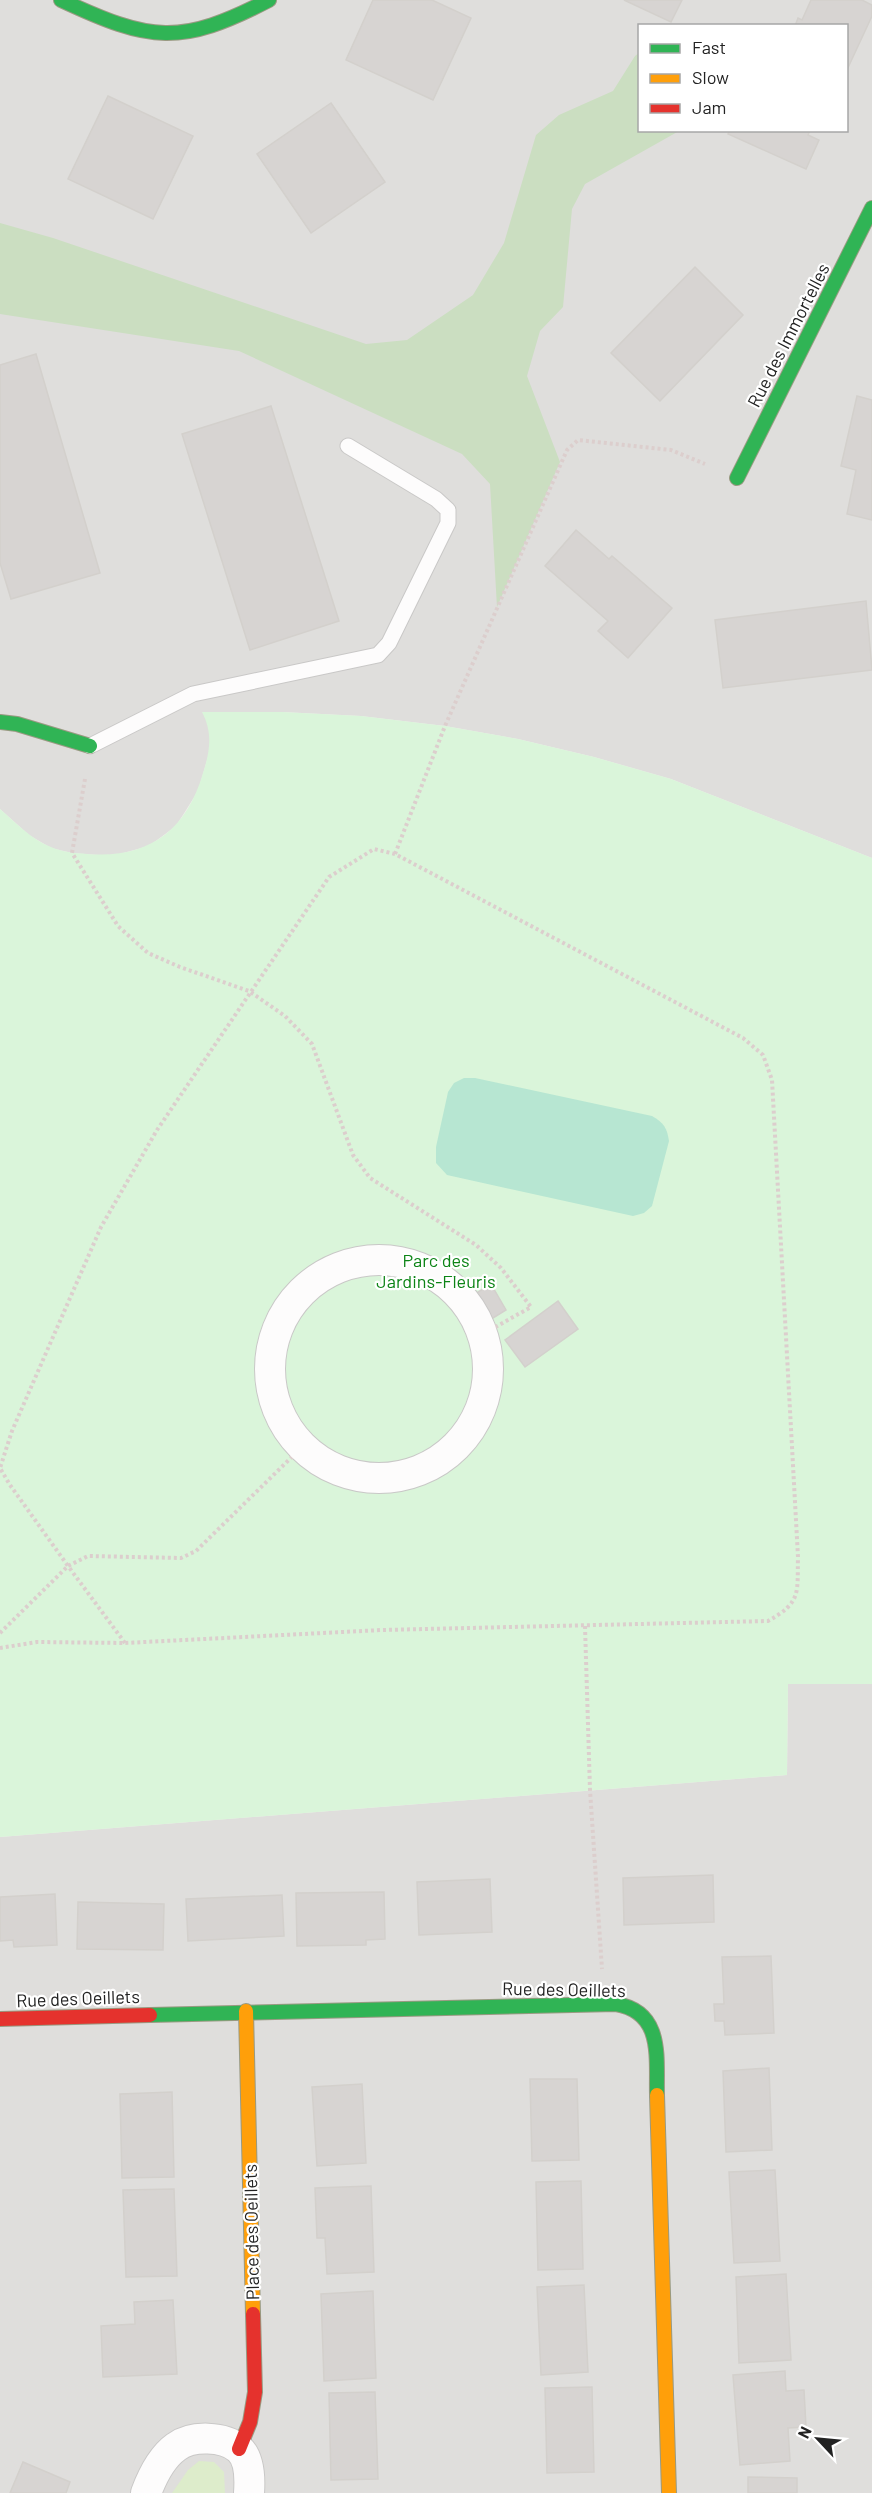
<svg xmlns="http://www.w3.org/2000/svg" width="872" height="2493" font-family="Barlow,sans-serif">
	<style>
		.residential { fill: #dfdedc; fill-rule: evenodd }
		.grass { fill: #ddeccb }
		.forest { fill: #cbdec1 }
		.park { fill: #daf5da }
		.pitch { fill: #b7e6d2 }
		.building { fill: #d7d4d2; stroke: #d3d0cc; stroke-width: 1.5 }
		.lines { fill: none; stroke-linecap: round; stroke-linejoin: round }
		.lane-casing { stroke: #c9c8c7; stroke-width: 17 }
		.street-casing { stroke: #c9c8c7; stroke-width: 32 }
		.fast-casing { stroke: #999a82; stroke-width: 16 }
		.slow-casing { stroke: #999a82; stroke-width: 16 }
		.jam-casing { stroke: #999a82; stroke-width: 16 }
		.path { stroke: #dccecd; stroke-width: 4; stroke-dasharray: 3 3; stroke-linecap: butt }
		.lane { stroke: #fdfcfc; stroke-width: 15 }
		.street { stroke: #fdfcfc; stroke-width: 30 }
		.fast { stroke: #30b455; stroke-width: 14 }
		.slow { stroke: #ff9f0a; stroke-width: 14 }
		.jam { stroke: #e5322d; stroke-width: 14 }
		.labels { text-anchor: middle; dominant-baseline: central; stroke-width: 4.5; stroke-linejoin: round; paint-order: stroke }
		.street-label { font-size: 18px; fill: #222; stroke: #fff }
		.park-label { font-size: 18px; fill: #0c8416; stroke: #fff }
	</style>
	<rect width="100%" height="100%" fill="#f0eeeb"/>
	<!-- residential -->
	<g class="residential">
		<path d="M0,0H872V858L671,779L594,757L518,739L445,726L361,716L282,712H203L210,726V750L198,791L176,826L149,846L112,856L72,853L51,848L29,835L0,809ZM640,26H846V130H640Z"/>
		<path d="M788,1684H872V2493H0V1837L787,1775Z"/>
	</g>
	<!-- grass -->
	<path class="grass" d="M199,2461L214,2462L224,2472L225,2493H172L188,2470Z"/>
	<!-- forest -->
	<path class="forest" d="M639,53L640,130L679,131L585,184L572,209L563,307L540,331L527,376L560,462L497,607L490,484L462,454L239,351L0,314V223L53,238L366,344L407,340L473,295L504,243L536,135L559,115L613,91L635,56Z"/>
	<!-- park -->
	<path class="park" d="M202,712H282L361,716L445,726L518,739L594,757L671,779L872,858V1684H788L787,1775L0,1837V809C16,823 31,839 51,847C62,852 75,853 87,854C147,859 186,832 203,773C210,751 213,733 202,712Z"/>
	<!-- pitch -->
	<path class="pitch" d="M464,1078H475L652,1116C664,1123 667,1128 669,1141L652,1206L644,1213L633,1216L447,1175L436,1163V1147L448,1092L454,1083Z"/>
	<!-- building -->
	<g class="building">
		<path d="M373,0H432L471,18L433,100L346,60Z"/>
		<path d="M624,0H682L671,22Z"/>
		<path d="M811,0H862L872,5V16L846,72V26H795L798,18L802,20Z"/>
		<path d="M108,96L193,136L153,219L68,179Z"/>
		<path d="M331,103L385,182L311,233L257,154Z"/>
		<path d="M730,130H810L808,135L819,140L806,169L728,134Z"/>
		<path d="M695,267L743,315L660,401L611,353Z"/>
		<path d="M36,354L100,573L11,599L0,563V365Z"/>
		<path d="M857,396L872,400V520L847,514L856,470L841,466Z"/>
		<path d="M271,406L339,621L250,650L182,434Z"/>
		<path d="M576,530L609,559L612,556L672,608L628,658L598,631L608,621L545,566Z"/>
		<path d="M866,601L872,670L723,688L715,620Z"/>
		<path d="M491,1284L506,1310L485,1323L470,1297Z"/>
		<path d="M558,1301L578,1329L525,1367L505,1340Z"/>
		<path d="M713,1875L714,1922L624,1925L623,1878Z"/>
		<path d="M490,1879L492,1932L419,1935L417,1882Z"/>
		<path d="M384,1892L385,1939L366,1940V1945L297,1946L296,1893Z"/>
		<path d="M55,1894L57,1945L14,1947L13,1940L0,1941V1897Z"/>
		<path d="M282,1895L284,1936L188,1941L186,1899Z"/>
		<path d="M78,1902L164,1904L163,1950L77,1949Z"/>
		<path d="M771,1956L774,2033L725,2035L724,2021H715L714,2004H724L722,1957Z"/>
		<path d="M769,2068L772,2150L726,2152L723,2071Z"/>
		<path d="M530,2079H577L579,2160L532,2161Z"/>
		<path d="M362,2084L366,2163L317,2166L312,2087Z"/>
		<path d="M172,2092L174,2177L122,2178L120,2094Z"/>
		<path d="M775,2170L780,2261L734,2263L729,2172Z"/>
		<path d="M581,2181L583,2269L538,2270L536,2182Z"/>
		<path d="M371,2186L374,2272L327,2274L325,2238H317L315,2188Z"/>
		<path d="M174,2189L177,2276L126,2277L123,2190Z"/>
		<path d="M786,2274L791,2360L739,2363L736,2277Z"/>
		<path d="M584,2285L588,2372L541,2375L537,2287Z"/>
		<path d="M373,2291L376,2378L324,2381L321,2294Z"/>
		<path d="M173,2300L177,2374L103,2377L101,2326L135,2324L134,2302Z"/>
		<path d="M785,2371L786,2391L804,2390L806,2427L788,2428L790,2461L740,2465L733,2375Z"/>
		<path d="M592,2387L594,2472L547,2473L545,2388Z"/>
		<path d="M375,2392L378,2479L331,2480L329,2393Z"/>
		<path d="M23,2462L70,2482L66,2493H10Z"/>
		<path d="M748,2477L797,2478V2493H748Z"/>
	</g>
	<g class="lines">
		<!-- lane casing -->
		<g class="lane-casing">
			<path id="lane" d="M90,746L193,694L378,655L389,643L448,523V510L436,499L348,446"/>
		</g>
		<!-- street casing -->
		<g class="street-casing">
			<g id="street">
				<circle cx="379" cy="1369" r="109"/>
				<path d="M146,2493C152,2477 162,2457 176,2447C192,2435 224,2436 239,2449C250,2459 250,2479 249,2493"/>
			</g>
		</g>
		<!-- fast casing -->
		<g class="fast-casing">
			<g id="fast">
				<path d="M61,0C151,42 180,46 269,0"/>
				<path d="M737,478L872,208"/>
				<path d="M0,722L17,724L90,746"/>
				<path d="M150,2015L616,2004C664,2012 656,2058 657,2095"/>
			</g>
		</g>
		<!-- slow casing -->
		<g class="slow-casing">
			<g id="slow">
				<path d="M246,2011L253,2314"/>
				<path d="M657,2095L669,2493"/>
			</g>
		</g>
		<!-- jam casing -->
		<g class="jam-casing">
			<g id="jam">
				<path d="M0,2019L150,2015"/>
				<path d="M239,2449L250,2422L255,2392L253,2314"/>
			</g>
		</g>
		<!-- path -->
		<g class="path">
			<path d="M85,779L72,853L118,926L148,953L180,967L249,991L285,1016L312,1044L353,1155L370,1178L476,1245L501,1268L531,1307L483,1334"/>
			<path d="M395,854L445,726L567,450L578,440L671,450L705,464"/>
			<path d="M585,1626L590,1790L602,1969"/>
			<path d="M0,1633L68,1566L10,1485L0,1468L12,1431L101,1227L157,1130L329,877L374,849L395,854L743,1038L763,1055L772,1080L798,1557C797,1593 802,1602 768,1621L382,1630L125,1643L37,1642L0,1648"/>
			<path d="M125,1643L68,1566L88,1556L181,1558L196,1551L302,1447"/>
		</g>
		<!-- lane -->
		<use href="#lane" class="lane"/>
		<!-- street -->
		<use href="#street" class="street"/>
		<!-- fast -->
		<use href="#fast" class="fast"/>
		<!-- slow -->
		<use href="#slow" class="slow"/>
		<!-- jam -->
		<use href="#jam" class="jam"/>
	</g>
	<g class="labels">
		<!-- street labels -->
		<g class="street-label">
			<text transform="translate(788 335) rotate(-63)">Rue des Immortelles</text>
			<text transform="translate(564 1989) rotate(1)">Rue des Oeillets</text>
			<text transform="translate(78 1998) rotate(-2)">Rue des Oeillets</text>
			<text transform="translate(251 2232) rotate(-91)">Place des Oeillets</text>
		</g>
		<!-- park labels -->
		<g class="park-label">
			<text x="436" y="1260">Parc des<tspan x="436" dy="21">Jardins-Fleuris</tspan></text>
		</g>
	</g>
	<!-- legend -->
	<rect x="638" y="24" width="210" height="108" fill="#ffffff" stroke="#a7a7a7" stroke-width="1.5"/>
	<rect x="650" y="44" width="30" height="9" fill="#30b455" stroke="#a7a7a7" stroke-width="1.5"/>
	<text x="692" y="54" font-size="18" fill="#222222">Fast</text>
	<rect x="650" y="74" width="30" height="9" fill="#ff9f0a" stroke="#a7a7a7" stroke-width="1.5"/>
	<text x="692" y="84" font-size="18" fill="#222222">Slow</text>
	<rect x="650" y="104" width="30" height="9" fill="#e5322d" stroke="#a7a7a7" stroke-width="1.5"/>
	<text x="692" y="114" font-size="18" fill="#222222">Jam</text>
	<!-- north arrow -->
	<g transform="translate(818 2439) rotate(296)" stroke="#ffffff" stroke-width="4.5" paint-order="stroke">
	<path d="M0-4.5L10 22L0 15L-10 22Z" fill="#222222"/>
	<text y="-9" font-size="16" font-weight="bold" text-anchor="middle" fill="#222222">N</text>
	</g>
</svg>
